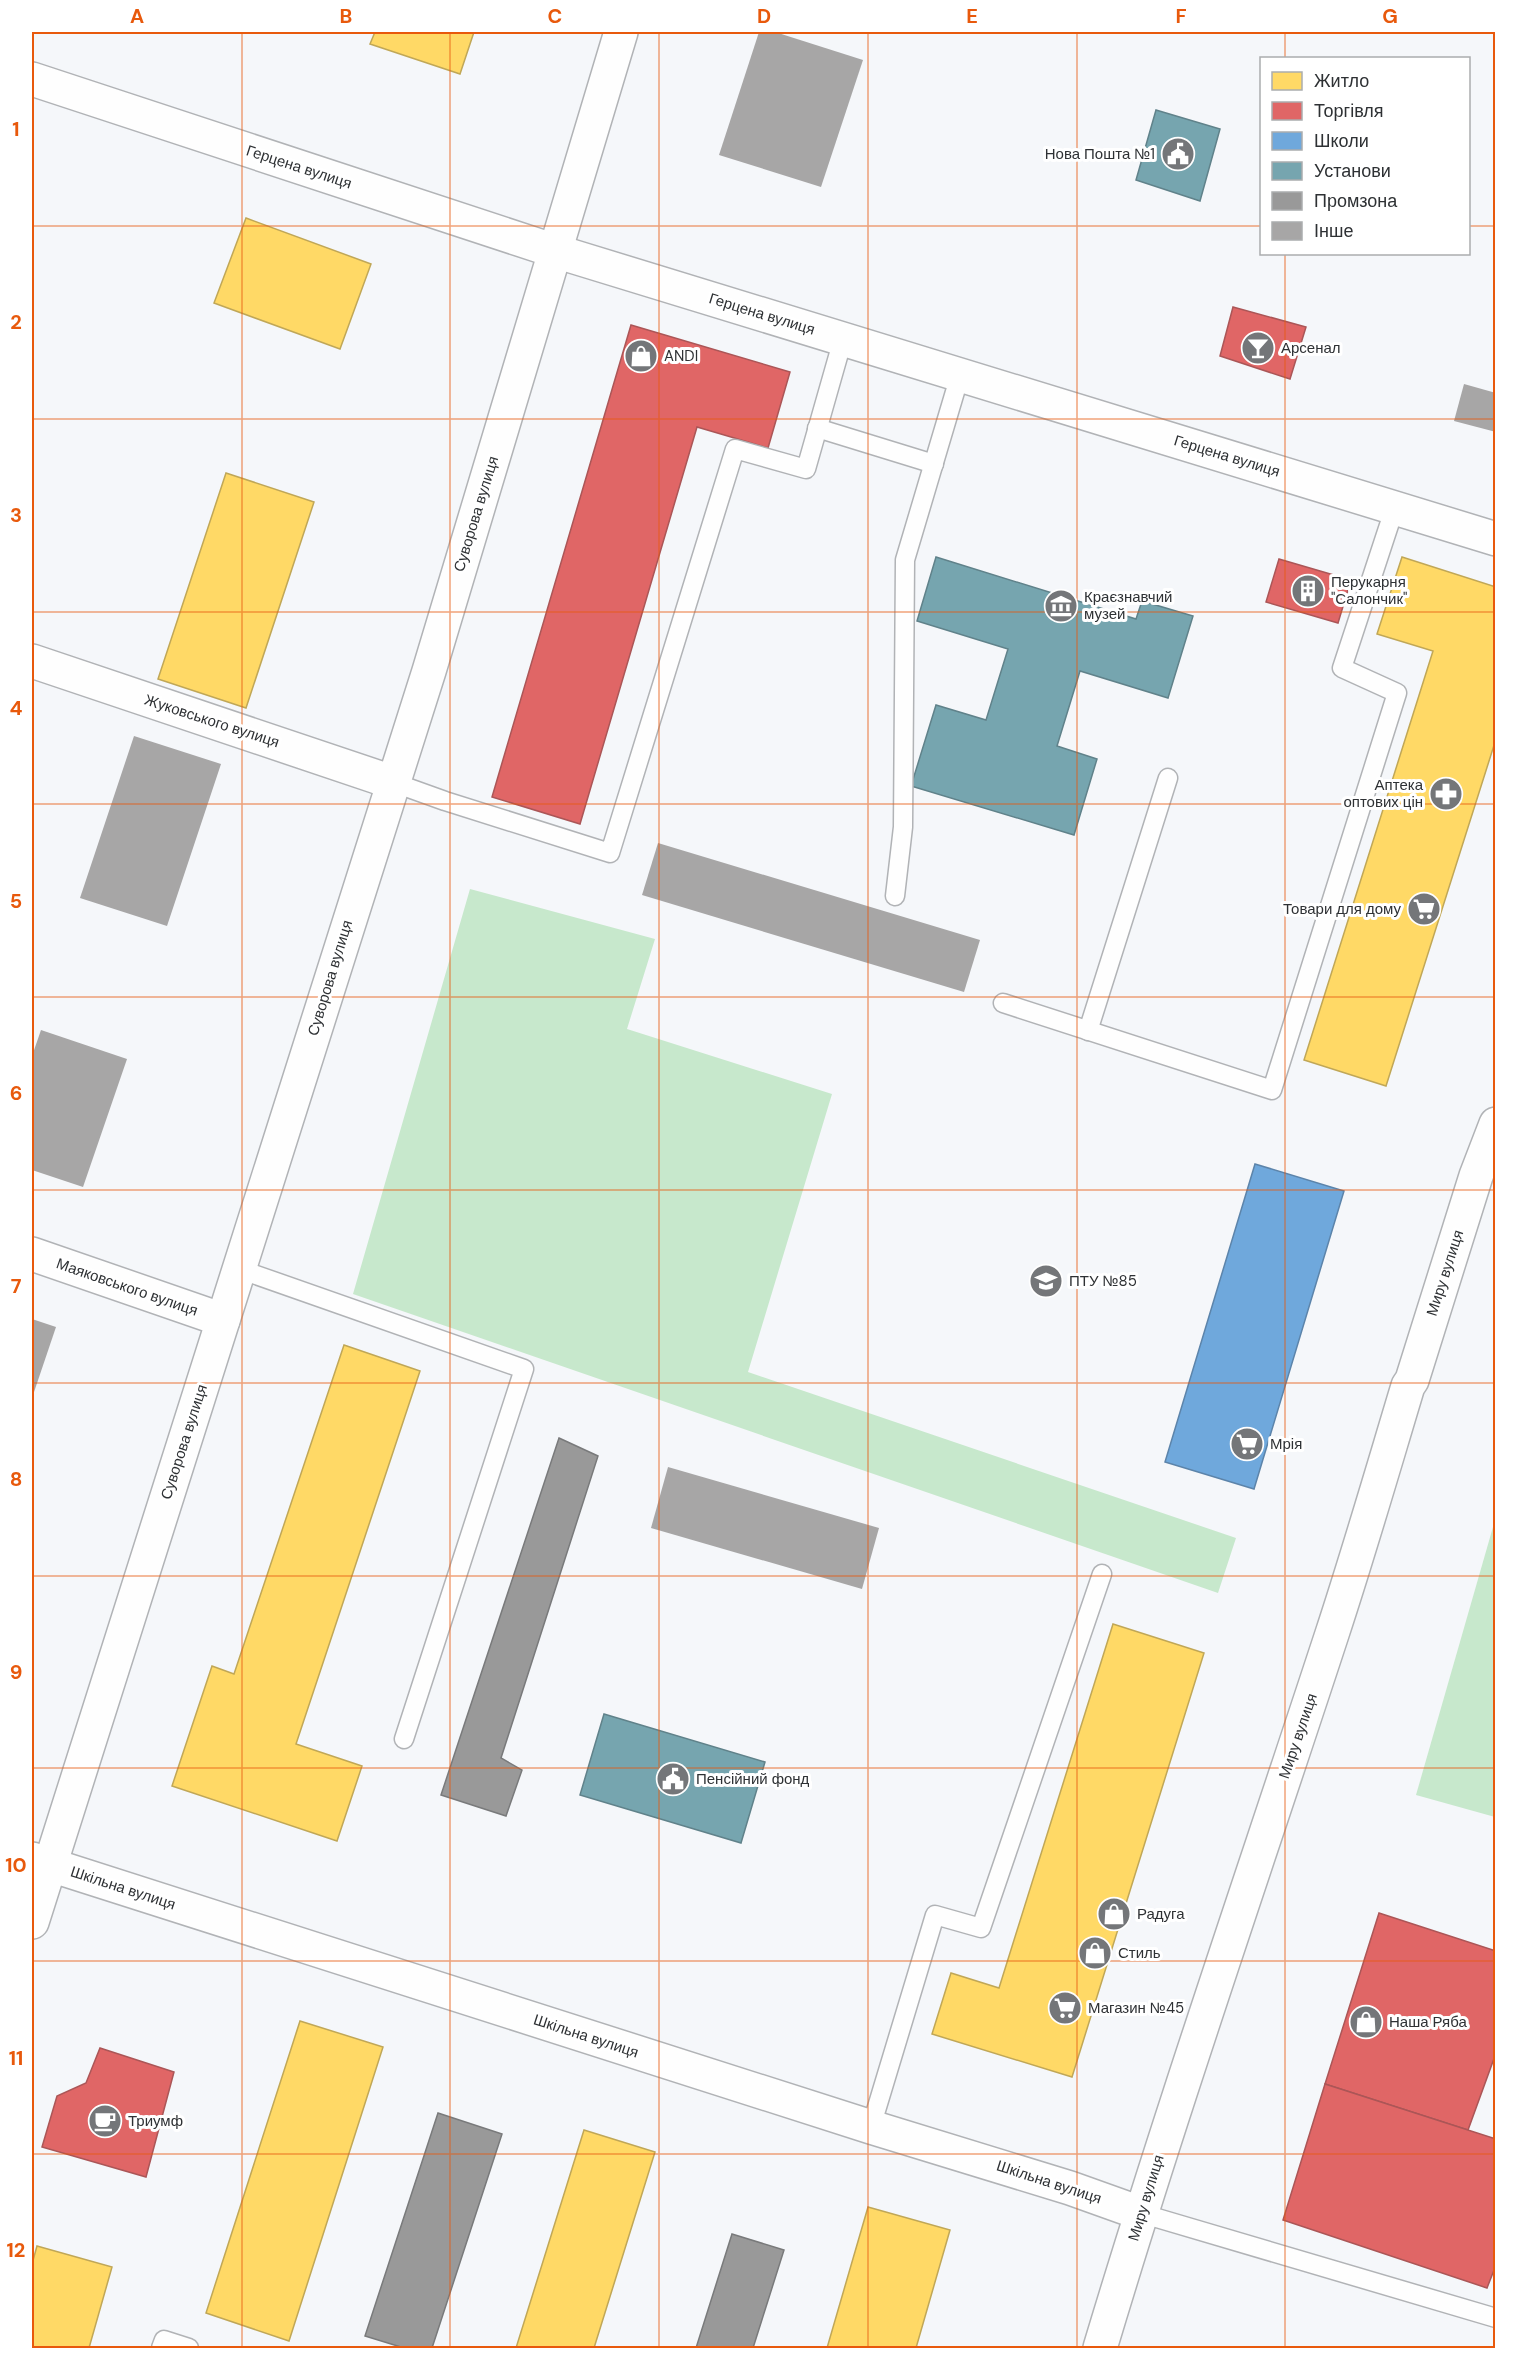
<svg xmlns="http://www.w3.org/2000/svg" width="1527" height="2380" font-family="'DM Sans',sans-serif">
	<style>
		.green { fill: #c7e8cc }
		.homes { fill: #ffd966; stroke: #c0a757; stroke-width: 1.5 }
		.shops { fill: #e06666; stroke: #ab5657; stroke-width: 1.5 }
		.schools { fill: #6fa8dc; stroke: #5c84aa; stroke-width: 1.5 }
		.public { fill: #76a5af; stroke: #60828a; stroke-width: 1.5 }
		.industry { fill: #999; stroke: #797a7b; stroke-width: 1.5 }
		.building { fill: #a7a6a6 }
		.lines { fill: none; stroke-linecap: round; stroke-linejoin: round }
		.lane-casing { stroke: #b1b3b6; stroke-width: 21 }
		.street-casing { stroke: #b1b3b6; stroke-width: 36 }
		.secondary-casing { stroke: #b1b3b6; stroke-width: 36 }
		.lane { stroke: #fefefe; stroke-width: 18 }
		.street { stroke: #fefefe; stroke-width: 33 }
		.secondary { stroke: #fefefe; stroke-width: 33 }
		.grid { fill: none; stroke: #e8590c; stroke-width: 1.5; stroke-opacity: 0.55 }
		.labels { text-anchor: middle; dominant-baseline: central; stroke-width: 6; stroke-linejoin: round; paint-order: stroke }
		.poi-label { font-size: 15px; fill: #2e3134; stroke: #fff; text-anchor: start }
		.street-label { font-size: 15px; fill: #2e3134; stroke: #fff }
		.neatline { fill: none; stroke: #e8590c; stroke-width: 2 }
		.grid-label { font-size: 20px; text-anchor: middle; font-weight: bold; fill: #e8590c }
	</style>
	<rect width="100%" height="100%" fill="#f5f7fa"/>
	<!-- green -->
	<g class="green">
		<path d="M470,889L655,939L627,1029L832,1094L748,1372L1236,1538L1218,1593L353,1294Z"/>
		<path d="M1495,1520L1496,1817H1495L1416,1795Z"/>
	</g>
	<!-- homes -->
	<g class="homes">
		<path d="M375,32H474L460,74L370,44Z"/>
		<path d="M246,218L371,264L340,349L214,303Z"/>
		<path d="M226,473L314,502L246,708L158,679Z"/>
		<path d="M1402,557L1496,587V739L1386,1086L1304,1060L1433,651L1377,634Z"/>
		<path d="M344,1345L420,1371L296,1744L362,1766L337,1841L172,1786L212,1666L234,1674Z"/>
		<path d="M1113,1624L1204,1653L1072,2077L932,2034L951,1973L999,1988Z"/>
		<path d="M300,2021L383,2047L289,2341L206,2313Z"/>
		<path d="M584,2130L655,2152L594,2348H516Z"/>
		<path d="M868,2207L950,2230L916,2348H827Z"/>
		<path d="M37,2246L112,2267L89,2348H32V2264Z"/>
	</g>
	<!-- shops -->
	<g class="shops">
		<path d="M1233,307L1306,327L1290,379L1220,356Z"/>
		<path d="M631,325L790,372L768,448L697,427L580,824L492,797Z"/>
		<path d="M1279,559L1351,580L1338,623L1266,602Z"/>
		<path d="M1379,1913L1496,1951V2053L1468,2130L1325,2084Z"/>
		<path d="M100,2048L174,2072L146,2177L42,2147L57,2096L86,2083Z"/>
		<path d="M1325,2084L1496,2139V2265L1487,2288L1283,2220Z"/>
	</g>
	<!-- schools -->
	<path class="schools" d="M1255,1164L1344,1191L1254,1489L1165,1462Z"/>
	<!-- public -->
	<g class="public">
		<path d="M1156,110L1220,129L1200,201L1136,180Z"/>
		<path d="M936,557L1136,619L1142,601L1193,616L1168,698L1080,671L1057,746L1097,759L1074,835L911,786L936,705L986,720L1008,649L917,621Z"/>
		<path d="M604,1714L765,1762L741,1843L580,1795Z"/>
	</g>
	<!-- industry -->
	<g class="industry">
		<path d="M559,1438L598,1456L501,1758L522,1770L506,1816L441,1795Z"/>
		<path d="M438,2113L502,2134L432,2348H404L365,2336Z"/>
		<path d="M732,2234L784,2250L753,2348H696Z"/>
	</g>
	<!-- building -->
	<g class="building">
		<path d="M759,32H775L863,60L821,187L719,155Z"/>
		<path d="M1464,384L1496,393V432L1454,421Z"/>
		<path d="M134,736L221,764L167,926L80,898Z"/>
		<path d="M658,843L980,940L964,992L642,895Z"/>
		<path d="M41,1030L127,1059L83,1187L32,1170V1056Z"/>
		<path d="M32,1319L56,1327L32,1398Z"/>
		<path d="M668,1467L879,1528L862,1589L651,1528Z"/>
	</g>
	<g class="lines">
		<!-- lane casing -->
		<g class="lane-casing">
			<g id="lane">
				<path d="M817,428L934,464"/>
				<path d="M392,782L445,801L610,853L735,449L806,469L843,339"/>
				<path d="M895,896L903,827L905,560L960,375"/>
				<path d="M1003,1003L1272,1090L1397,693L1342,668L1395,507"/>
				<path d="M1088,1031L1168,778"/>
				<path d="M239,1269L524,1369L404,1739"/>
				<path d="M871,2127L935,1915L981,1928L1102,1574"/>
				<path d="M1140,2213L1496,2318"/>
				<path d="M161,2348L164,2340L189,2348"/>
			</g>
		</g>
		<!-- street casing -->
		<g class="street-casing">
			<g id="street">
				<path d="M32,79L555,251L1496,539"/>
				<path d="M32,661L392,782"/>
				<path d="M32,1254L223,1320"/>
				<path d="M32,1859L871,2127L1070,2188L1140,2213"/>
				<path d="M32,1922L429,671L621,32"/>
			</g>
		</g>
		<!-- secondary casing -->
		<g class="secondary-casing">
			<path id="secondary" d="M1100,2348C1172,2108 1254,1872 1332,1634C1359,1552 1383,1469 1408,1386L1412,1380L1476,1176L1496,1124"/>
		</g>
		<!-- lane -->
		<use href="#lane" class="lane"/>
		<!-- street -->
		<use href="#street" class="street"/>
		<!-- secondary -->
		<use href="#secondary" class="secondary"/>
	</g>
	<!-- grid -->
	<path class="grid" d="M242,32V2348M450,32V2348M659,32V2348M868,32V2348M1077,32V2348M1285,32V58M32,226H1262M1468,226H1496M1285,254V2348M32,419H1496M32,612H1496M32,804H1496M32,997H1496M32,1190H1496M32,1383H1496M32,1576H1496M32,1768H1496M32,1961H1496M32,2154H1496"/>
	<!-- icons -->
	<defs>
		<g id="civic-disc" transform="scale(1.725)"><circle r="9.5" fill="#747679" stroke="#fff"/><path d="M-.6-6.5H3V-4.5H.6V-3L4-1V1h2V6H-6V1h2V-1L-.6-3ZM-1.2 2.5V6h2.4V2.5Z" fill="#fff"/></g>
		<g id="bar-disc" transform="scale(1.725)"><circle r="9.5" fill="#747679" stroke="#fff"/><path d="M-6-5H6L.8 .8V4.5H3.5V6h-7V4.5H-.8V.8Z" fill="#fff"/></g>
		<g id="shop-disc" transform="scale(1.725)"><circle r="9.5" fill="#747679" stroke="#fff"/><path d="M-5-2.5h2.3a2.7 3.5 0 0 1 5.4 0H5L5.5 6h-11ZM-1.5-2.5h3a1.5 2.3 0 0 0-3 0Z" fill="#fff"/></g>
		<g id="building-disc" transform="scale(1.725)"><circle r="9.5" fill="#747679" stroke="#fff"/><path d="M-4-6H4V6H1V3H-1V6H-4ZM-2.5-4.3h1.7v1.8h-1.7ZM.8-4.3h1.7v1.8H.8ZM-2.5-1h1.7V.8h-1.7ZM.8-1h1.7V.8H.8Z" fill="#fff"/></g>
		<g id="museum-disc" transform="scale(1.725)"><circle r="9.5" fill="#747679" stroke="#fff"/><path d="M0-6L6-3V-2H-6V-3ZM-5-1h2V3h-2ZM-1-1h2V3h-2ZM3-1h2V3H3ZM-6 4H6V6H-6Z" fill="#fff"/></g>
		<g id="pharmacy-disc" transform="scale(1.725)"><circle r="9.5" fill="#747679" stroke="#fff"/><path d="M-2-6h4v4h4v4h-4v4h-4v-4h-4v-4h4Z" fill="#fff"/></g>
		<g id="supermarket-disc" transform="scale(1.725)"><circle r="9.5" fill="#747679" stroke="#fff"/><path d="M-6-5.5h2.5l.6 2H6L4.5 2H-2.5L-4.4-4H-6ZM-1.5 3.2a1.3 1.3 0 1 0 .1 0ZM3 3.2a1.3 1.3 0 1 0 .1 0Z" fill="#fff"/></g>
		<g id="university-disc" transform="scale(1.725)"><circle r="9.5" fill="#747679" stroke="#fff"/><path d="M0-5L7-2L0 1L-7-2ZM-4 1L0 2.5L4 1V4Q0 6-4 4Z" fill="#fff"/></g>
		<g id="cafe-disc" transform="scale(1.725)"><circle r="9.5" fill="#747679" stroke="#fff"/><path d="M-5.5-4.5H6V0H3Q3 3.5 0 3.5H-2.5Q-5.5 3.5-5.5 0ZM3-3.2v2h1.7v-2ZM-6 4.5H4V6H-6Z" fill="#fff"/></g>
	</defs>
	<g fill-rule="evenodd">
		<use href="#civic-disc" x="1178" y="154"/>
		<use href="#bar-disc" x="1258" y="348"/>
		<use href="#shop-disc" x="641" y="356"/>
		<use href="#building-disc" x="1308" y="591"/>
		<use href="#museum-disc" x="1061" y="606"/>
		<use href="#pharmacy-disc" x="1446" y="794"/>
		<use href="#supermarket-disc" x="1424" y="909"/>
		<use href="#university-disc" x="1046" y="1281"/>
		<use href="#supermarket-disc" x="1247" y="1444"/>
		<use href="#civic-disc" x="673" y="1779"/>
		<use href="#shop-disc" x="1114" y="1914"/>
		<use href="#shop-disc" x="1095" y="1953"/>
		<use href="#supermarket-disc" x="1065" y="2008"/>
		<use href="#shop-disc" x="1366" y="2022"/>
		<use href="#cafe-disc" x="105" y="2121"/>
	</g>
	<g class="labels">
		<!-- poi labels -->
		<g class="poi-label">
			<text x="1155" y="154" text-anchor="end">Нова Пошта №1</text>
			<text x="1281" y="348">Арсенал</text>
			<text x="664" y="356">ANDI</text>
			<text x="1331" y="582">Перукарня<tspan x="1331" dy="17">"Салончик"</tspan></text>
			<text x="1084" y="597">Краєзнавчий<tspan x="1084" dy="17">музей</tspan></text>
			<text x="1423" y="785" text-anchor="end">Аптека<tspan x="1423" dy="17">оптових цін</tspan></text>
			<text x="1401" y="909" text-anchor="end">Товари для дому</text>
			<text x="1069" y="1281">ПТУ №85</text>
			<text x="1270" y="1444">Мрія</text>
			<text x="696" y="1779">Пенсійний фонд</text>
			<text x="1137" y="1914">Радуга</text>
			<text x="1118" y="1953">Стиль</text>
			<text x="1088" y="2008">Магазин №45</text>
			<text x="1389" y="2022">Наша Ряба</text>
			<text x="128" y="2121">Триумф</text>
		</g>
		<!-- street labels -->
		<g class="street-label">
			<text transform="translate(299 167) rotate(18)">Герцена вулиця</text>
			<text transform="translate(762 314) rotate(17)">Герцена вулиця</text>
			<text transform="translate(1227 456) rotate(17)">Герцена вулиця</text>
			<text transform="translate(476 514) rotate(-73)">Суворова вулиця</text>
			<text transform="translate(212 721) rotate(18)">Жуковського вулиця</text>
			<text transform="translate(330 978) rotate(-73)">Суворова вулиця</text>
			<text transform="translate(1445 1273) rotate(-72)">Миру вулиця</text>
			<text transform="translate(127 1287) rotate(19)">Маяковського вулиця</text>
			<text transform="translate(184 1442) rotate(-72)">Суворова вулиця</text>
			<text transform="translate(1298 1736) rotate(-71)">Миру вулиця</text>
			<text transform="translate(123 1888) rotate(18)">Шкільна вулиця</text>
			<text transform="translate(586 2036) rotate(18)">Шкільна вулиця</text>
			<text transform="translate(1049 2182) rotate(18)">Шкільна вулиця</text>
			<text transform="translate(1146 2198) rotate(-73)">Миру вулиця</text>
		</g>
	</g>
	<!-- border -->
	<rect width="1527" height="2380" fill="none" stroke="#ffffff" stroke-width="66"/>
	<!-- legend -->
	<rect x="1260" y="57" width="210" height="198" fill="#ffffff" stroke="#abadae" stroke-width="1.5"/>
	<rect x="1272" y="72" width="30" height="18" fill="#ffd966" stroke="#abadae" stroke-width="1.5"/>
	<text x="1314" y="87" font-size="18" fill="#2e3134">Житло</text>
	<rect x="1272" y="102" width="30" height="18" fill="#e06666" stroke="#abadae" stroke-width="1.5"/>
	<text x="1314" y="117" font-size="18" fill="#2e3134">Торгівля</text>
	<rect x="1272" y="132" width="30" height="18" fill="#6fa8dc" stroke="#abadae" stroke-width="1.5"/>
	<text x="1314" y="147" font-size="18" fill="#2e3134">Школи</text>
	<rect x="1272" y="162" width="30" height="18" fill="#76a5af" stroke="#abadae" stroke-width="1.5"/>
	<text x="1314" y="177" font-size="18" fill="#2e3134">Установи</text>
	<rect x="1272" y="192" width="30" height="18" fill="#999999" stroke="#abadae" stroke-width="1.5"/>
	<text x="1314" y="207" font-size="18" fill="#2e3134">Промзона</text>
	<rect x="1272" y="222" width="30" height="18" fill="#a7a6a6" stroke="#abadae" stroke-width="1.5"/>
	<text x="1314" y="237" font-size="18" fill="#2e3134">Інше</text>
	<rect x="33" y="33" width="1461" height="2314" class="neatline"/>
	<g class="grid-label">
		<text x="137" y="23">A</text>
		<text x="346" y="23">B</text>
		<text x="555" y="23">C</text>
		<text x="764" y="23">D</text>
		<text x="972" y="23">E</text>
		<text x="1181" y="23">F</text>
		<text x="1390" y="23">G</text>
		<text x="16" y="136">1</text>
		<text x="16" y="329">2</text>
		<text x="16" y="522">3</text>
		<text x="16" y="715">4</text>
		<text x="16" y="908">5</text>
		<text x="16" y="1100">6</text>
		<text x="16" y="1293">7</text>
		<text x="16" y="1486">8</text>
		<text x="16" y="1679">9</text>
		<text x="16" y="1872">10</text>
		<text x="16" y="2065">11</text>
		<text x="16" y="2257">12</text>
	</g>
</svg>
